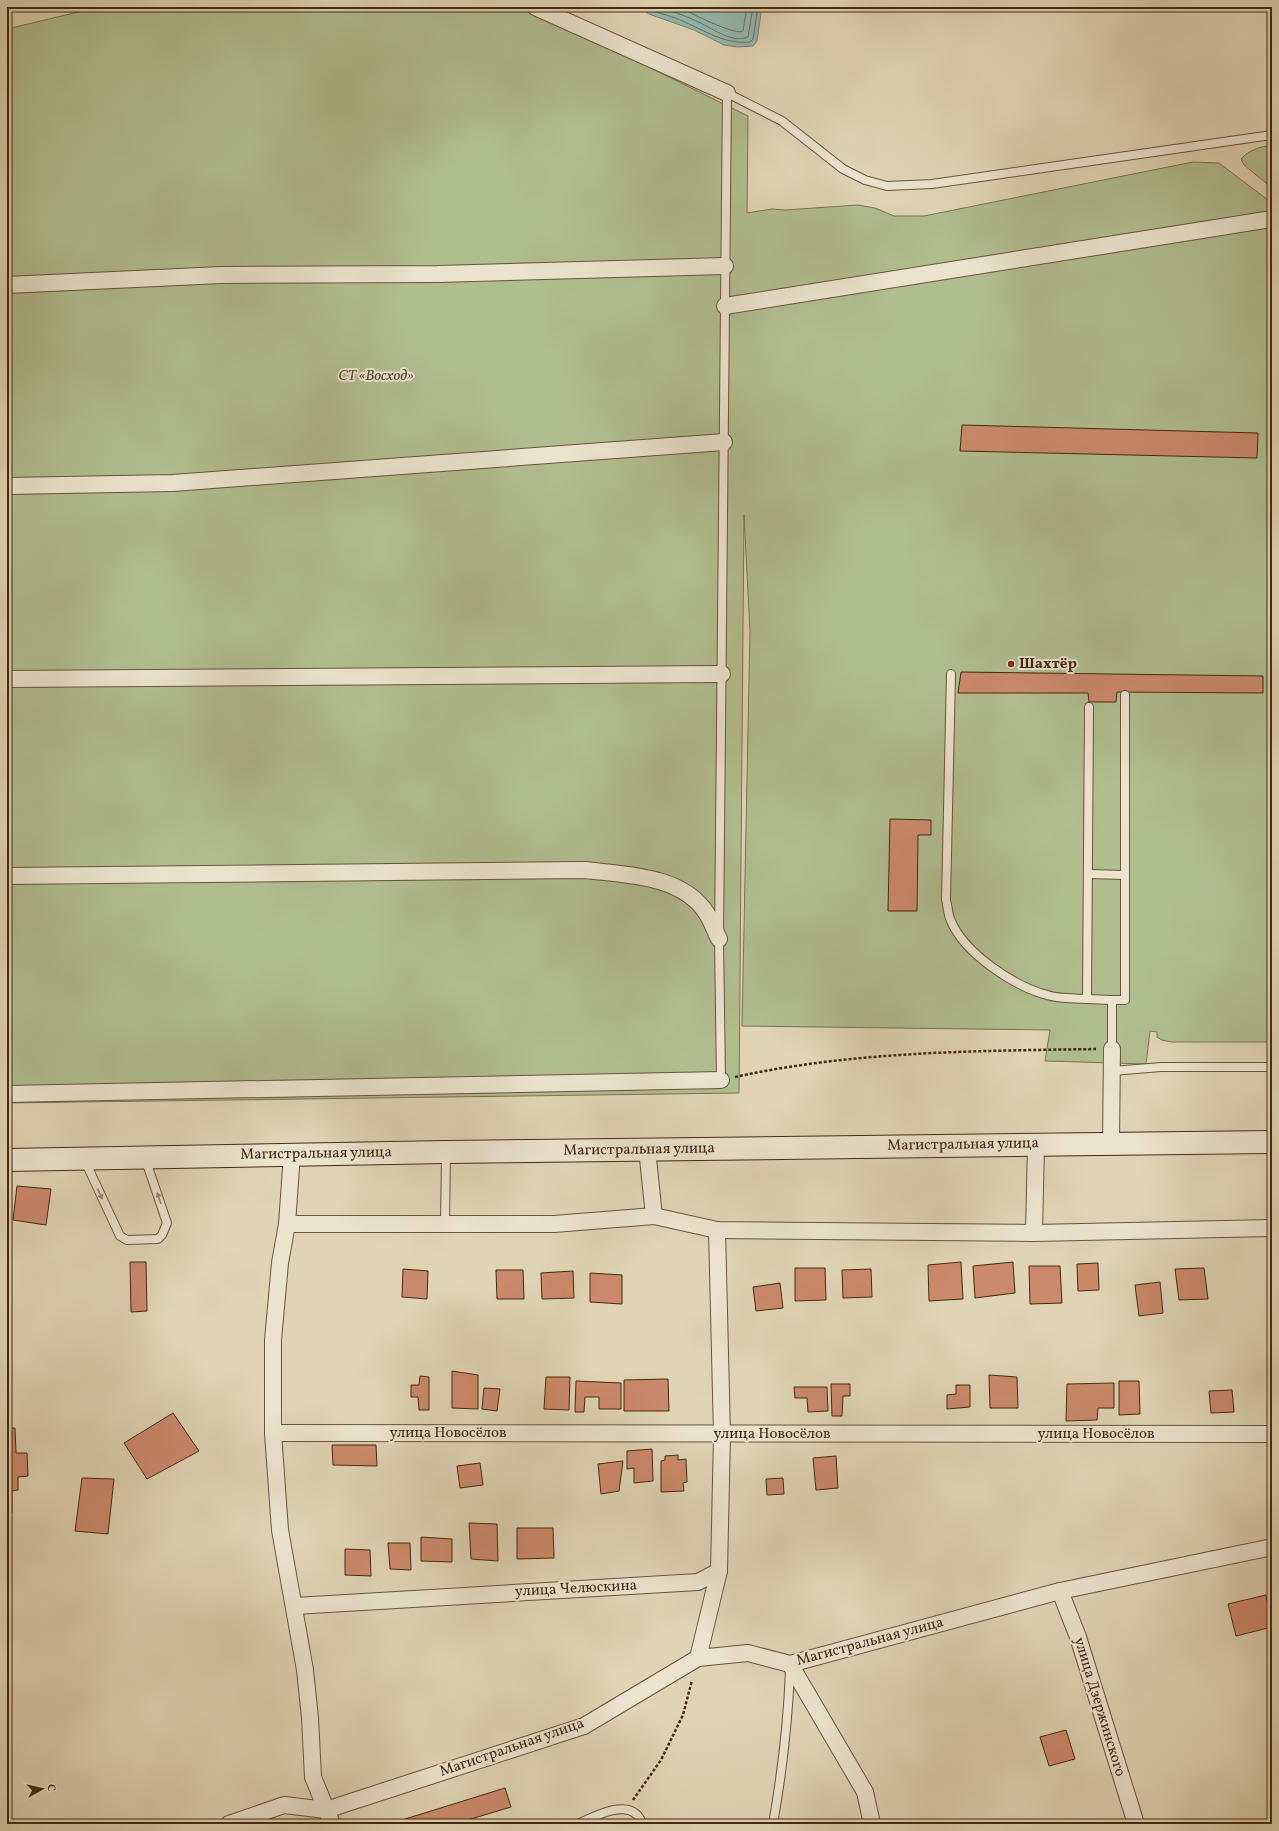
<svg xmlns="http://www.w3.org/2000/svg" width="1279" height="1831" font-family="Vollkorn,serif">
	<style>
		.green { fill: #b0bd8f; stroke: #7a7350 }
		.water { fill: #94b8af; stroke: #747f70 }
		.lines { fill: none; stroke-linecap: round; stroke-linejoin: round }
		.shore { stroke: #6c7060; stroke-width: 1 }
		.building { fill: #cb8a6b; stroke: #442911 }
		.service-casing { stroke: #6b543a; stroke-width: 10 }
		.minor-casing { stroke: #6b543a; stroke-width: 18 }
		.secondary-casing { stroke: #442911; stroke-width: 24 }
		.path { stroke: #442911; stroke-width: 2.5; stroke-dasharray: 3 2; stroke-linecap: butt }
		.service { stroke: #ebe3ce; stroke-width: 8 }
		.minor { stroke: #ebe3ce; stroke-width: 16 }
		.secondary { stroke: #ebe3ce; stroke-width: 22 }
		.oneway { fill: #988670 }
		.poi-dot { fill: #8f2418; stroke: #ebe3ce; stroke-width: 1.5 }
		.labels { text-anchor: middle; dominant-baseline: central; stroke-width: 4; stroke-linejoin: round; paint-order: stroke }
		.park-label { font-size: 15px; font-style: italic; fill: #5a472a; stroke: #ebe3ce }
		.poi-label { font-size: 15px; font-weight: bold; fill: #442911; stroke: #ebe3ce; text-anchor: start }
		.street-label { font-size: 15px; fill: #442911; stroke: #ebe3ce }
	</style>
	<rect width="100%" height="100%" fill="#e0d4b4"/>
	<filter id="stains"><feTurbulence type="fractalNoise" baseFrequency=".005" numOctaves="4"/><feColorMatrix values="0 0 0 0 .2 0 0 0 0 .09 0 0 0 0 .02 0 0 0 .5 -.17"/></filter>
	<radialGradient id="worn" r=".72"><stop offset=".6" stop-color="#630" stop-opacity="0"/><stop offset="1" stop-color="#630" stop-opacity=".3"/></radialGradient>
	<!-- green -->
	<g class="green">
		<path d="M99,7H509L537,12L748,116L747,213L772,209L785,210L858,205L875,208L894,216H924L1193,162L1219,163L1272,203V1042H1171L1162,1040L1157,1037V1032L1150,1031L1146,1064L1045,1061L1050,1030L742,1026L750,631L744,515L739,1093L7,1103V29Z"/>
		<path d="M1272,145V188L1244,165L1241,159C1249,150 1260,147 1272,145Z"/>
	</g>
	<!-- water -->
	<path class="water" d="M639,7H762L757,41L753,46L738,47L724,45L694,30L649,14Z"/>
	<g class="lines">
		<!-- shore -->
		<g class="shore">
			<path d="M646,7C655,13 665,14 675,18C700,27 722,45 750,42L753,39L758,7"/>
			<path d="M658,7C671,11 684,15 696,21C711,27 731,44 748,37L753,7"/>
			<path d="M678,7C690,12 734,36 743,31L747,7"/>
		</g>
	</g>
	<!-- building -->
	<g class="building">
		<path d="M962,425L1258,433L1257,458L960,451Z"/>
		<path d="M961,672L1263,676V693L1117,692L1116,702H1089L1088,693H958Z"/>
		<path d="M890,819L931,820V835H918L917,911H888Z"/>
		<path d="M17,1186L51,1189L46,1225L13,1220Z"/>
		<path d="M130,1262H146L147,1311L131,1312Z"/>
		<path d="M961,1262L963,1299L929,1301L928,1265Z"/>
		<path d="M1013,1262L1015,1293L975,1298L973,1266Z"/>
		<path d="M1098,1263L1099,1290L1078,1291L1077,1264Z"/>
		<path d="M1029,1266H1060L1062,1303L1030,1304Z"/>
		<path d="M795,1268H825L826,1300L795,1301Z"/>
		<path d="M1204,1268L1208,1299L1179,1300L1175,1269Z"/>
		<path d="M403,1269L428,1271L427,1299L402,1297Z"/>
		<path d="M871,1269L872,1297L843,1298L842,1270Z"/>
		<path d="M496,1270H523L524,1299H497Z"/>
		<path d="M573,1271L574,1298L542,1299L541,1273Z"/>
		<path d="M590,1273L622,1275V1304L590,1302Z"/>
		<path d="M1160,1282L1163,1313L1139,1316L1135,1285Z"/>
		<path d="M780,1283L783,1308L756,1311L753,1287Z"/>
		<path d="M452,1371L478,1375V1409L452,1408Z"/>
		<path d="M989,1375L1017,1377L1018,1408H990Z"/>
		<path d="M420,1376L429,1377V1410H419L418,1397H411V1385H419Z"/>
		<path d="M546,1377H570L569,1410L544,1409Z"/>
		<path d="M668,1379L669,1411H624V1380Z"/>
		<path d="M576,1381L621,1383V1409H599V1397H585L584,1412H575Z"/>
		<path d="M1119,1381H1139L1140,1414L1119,1415Z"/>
		<path d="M1114,1383V1408H1098L1097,1420L1066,1421L1067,1384Z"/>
		<path d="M831,1384H850V1396H843L842,1416H832Z"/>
		<path d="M956,1385H970V1407L947,1409V1395L956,1394Z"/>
		<path d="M794,1387H827L828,1411L808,1412L807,1398H795Z"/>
		<path d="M484,1388L500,1389L497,1411L482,1409Z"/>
		<path d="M1232,1390L1234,1412L1211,1413L1209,1391Z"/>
		<path d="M173,1413L199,1451L147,1479L124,1443Z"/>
		<path d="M7,1428H15L16,1453H27L28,1476L18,1477V1490L12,1491V1513H7Z"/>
		<path d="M332,1445H376L377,1466L333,1465Z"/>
		<path d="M652,1449L653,1481L634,1483V1468L627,1469V1451Z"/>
		<path d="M678,1455V1460L686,1459L687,1482L683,1483L684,1491L661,1492V1461L665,1460V1456Z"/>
		<path d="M836,1456L838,1488L816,1490L813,1458Z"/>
		<path d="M623,1461L619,1491L601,1494L598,1464Z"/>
		<path d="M480,1463L483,1485L460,1488L457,1466Z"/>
		<path d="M82,1478L114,1479L108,1534L75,1531Z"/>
		<path d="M783,1478L784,1494L767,1495L766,1479Z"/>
		<path d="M469,1523L497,1524L498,1561L471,1559Z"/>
		<path d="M517,1528H553L554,1558L517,1559Z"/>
		<path d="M421,1537L452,1539V1562L421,1561Z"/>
		<path d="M388,1543H410L411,1570L390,1569Z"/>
		<path d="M345,1549L370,1550L371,1576L345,1575Z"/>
		<path d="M1266,1595L1272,1627L1236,1636L1228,1604Z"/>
		<path d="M1066,1730L1075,1759L1049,1766L1040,1737Z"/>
		<path d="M505,1788L511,1807L454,1824H389Z"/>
		<path d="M286,1820L288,1824H268Z"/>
	</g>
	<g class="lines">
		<!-- service casing -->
		<g class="service-casing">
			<g id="service">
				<path d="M951,674L946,900C948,907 948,915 951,921C965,954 1014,986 1047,995C1059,999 1074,998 1087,999"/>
				<path d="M1089,707L1087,999L1112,1000"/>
				<path d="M1088,874L1125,875"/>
				<path d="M1112,1049V1000H1125V695"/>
				<path d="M1112,1071L1161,1067H1272"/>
				<path d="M721,1080L719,939L727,93L782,121L843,169L865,180L887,186L932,184L1272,135"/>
				<path d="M85,1161L120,1236L127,1240L158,1239L162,1235L167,1223L145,1158"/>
				<path d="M445,1224L446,1153"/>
				<path d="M577,1824C592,1818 622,1801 636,1814C639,1816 641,1821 643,1824"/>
				<path d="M773,1824C782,1773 788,1722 790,1670"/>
			</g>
		</g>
		<!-- minor casing -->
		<g class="minor-casing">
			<g id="minor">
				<path d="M535,7L727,93"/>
				<path d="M7,285L221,275L438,274L725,266"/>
				<path d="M725,306L1272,219"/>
				<path d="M7,486L173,483L724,442"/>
				<path d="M7,679L722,674"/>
				<path d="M7,876L585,870C626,875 683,875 707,914C712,922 715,931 719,939"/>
				<path d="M7,1094L721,1080"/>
				<path d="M1111,1143L1112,1049"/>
				<path d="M647,1149L654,1216"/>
				<path d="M292,1154L287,1224L280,1263L273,1340V1433L280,1530L305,1670L310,1718L313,1777L332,1824"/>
				<path d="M287,1224H554L654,1216L717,1230L1034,1233L1272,1228"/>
				<path d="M1034,1233L1036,1144"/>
				<path d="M273,1433L1272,1434"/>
				<path d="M1060,1591L1078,1637L1136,1824"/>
				<path d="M295,1606L698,1582L719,1571L722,1435L717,1230"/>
				<path d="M698,1658L719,1571"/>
				<path d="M790,1664L865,1792L872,1824"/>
				<path d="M229,1824L284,1805L326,1810L584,1726L698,1658L748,1653L790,1664L1060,1591L1272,1547"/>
			</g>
		</g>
		<!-- secondary casing -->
		<g class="secondary-casing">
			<path id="secondary" d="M7,1160L446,1152L1272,1142"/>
		</g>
		<!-- path -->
		<g class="path">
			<path d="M735,1077C854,1051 975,1051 1096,1049"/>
			<path d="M633,1800L661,1760L683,1715L692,1680"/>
		</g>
		<!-- service -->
		<use href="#service" class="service"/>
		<!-- minor -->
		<use href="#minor" class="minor"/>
		<!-- secondary -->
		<use href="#secondary" class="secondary"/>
	</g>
	<!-- one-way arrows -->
	<defs><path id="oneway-solid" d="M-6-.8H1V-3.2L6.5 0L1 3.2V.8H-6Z"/></defs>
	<g class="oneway">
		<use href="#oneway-solid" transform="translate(100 1194) rotate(65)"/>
		<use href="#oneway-solid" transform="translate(159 1198) rotate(-108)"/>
	</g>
	<!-- markers -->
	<circle class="poi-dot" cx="1011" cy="664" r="4"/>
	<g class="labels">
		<!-- park labels -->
		<g class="park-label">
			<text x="376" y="376">СТ «Восход»</text>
		</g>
		<!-- poi labels -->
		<g class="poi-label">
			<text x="1019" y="664">Шахтёр</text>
		</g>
		<!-- street labels -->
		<g class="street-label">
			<text transform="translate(963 1145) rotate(-1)">Магистральная улица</text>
			<text transform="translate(639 1150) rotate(-1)">Магистральная улица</text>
			<text transform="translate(316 1154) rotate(-1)">Магистральная улица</text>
			<text x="448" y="1433">улица Новосёлов</text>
			<text x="772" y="1434">улица Новосёлов</text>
			<text x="1096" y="1434">улица Новосёлов</text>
			<text transform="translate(576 1589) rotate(-3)">улица Челюскина</text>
			<text transform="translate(870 1642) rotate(-15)">Магистральная улица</text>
			<text transform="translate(1099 1707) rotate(73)">улица Дзержинского</text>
			<text transform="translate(512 1748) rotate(-19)">Магистральная улица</text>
		</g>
	</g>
	<!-- margin -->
	<rect width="1279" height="1831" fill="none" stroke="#e0d4b4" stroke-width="24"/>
	<rect x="8" y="8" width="1263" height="1815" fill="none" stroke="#442911" stroke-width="2"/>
	<rect x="12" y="12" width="1255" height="1807" fill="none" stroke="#442911"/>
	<!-- north arrow -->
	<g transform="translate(42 1789) rotate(82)" stroke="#ebe3ce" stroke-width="3" paint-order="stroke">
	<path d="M0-3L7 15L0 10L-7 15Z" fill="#442911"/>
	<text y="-6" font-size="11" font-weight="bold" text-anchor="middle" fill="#442911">С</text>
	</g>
	<rect width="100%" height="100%" filter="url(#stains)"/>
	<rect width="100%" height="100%" fill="url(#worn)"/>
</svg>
